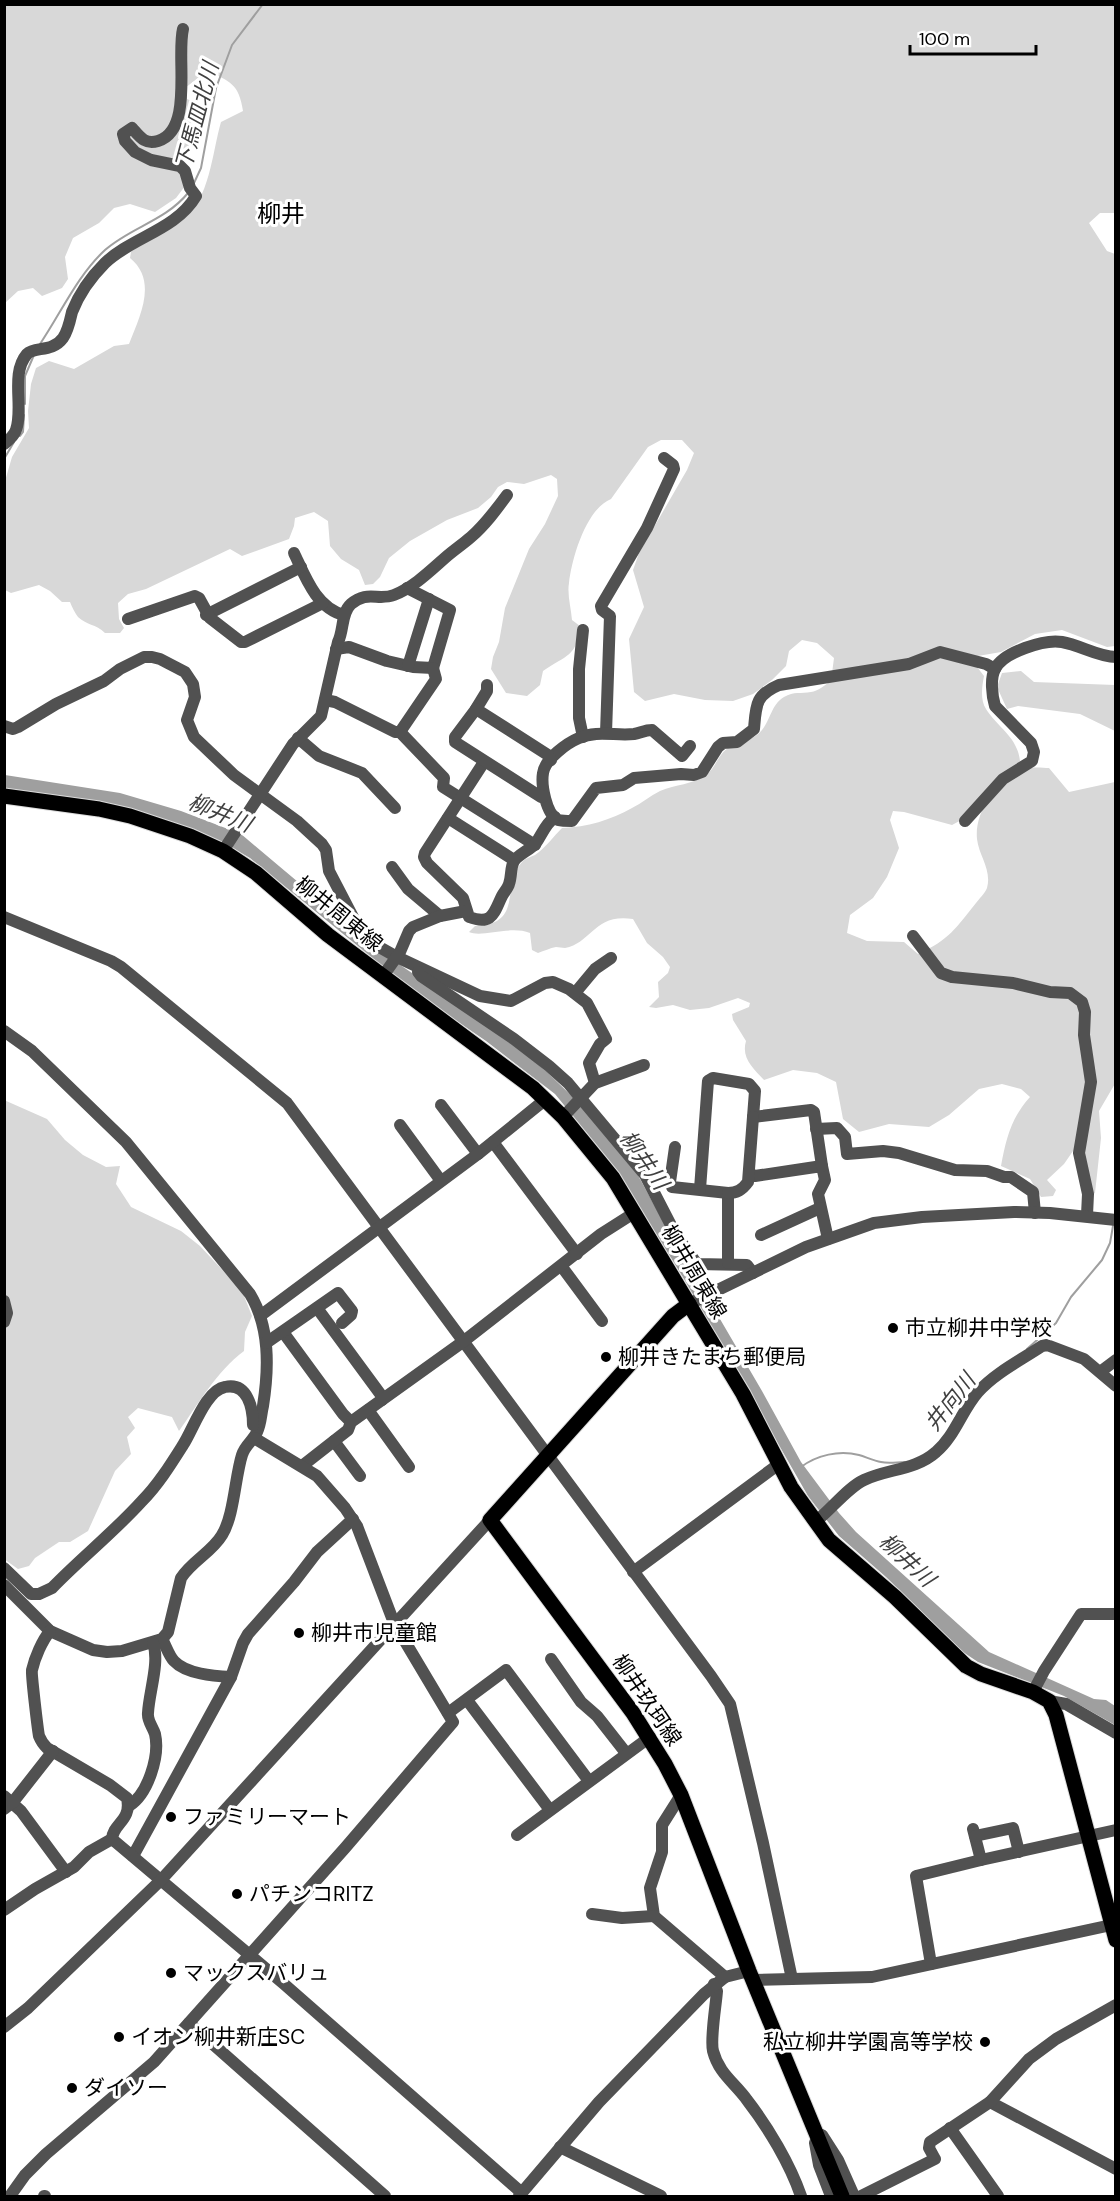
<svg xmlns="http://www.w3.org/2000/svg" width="1120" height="2201" font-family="'DM Sans','Noto Sans JP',sans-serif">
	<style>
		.green { fill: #d8d8d8 }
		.water { fill: #9f9f9f }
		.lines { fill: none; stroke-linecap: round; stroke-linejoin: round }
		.stream { stroke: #9f9f9f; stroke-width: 2 }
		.major-casing { stroke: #dbdbdb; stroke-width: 17 }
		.minor { stroke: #515151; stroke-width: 12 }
		.major { stroke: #000; stroke-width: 15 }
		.poi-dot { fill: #000; stroke: #fff; stroke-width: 2 }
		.labels { text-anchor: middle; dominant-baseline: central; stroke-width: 6; stroke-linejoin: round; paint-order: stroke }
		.street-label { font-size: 21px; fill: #000; stroke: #fff }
		.poi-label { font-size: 21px; fill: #000; stroke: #fff; text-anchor: start }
		.water-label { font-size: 22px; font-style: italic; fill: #404040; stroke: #fff }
		.quarter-label { font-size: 24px; fill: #000; stroke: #fff }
	</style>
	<rect width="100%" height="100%" fill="#fff"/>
	<!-- green -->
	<g class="green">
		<path d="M5,5H1115V213H1100L1089,223L1107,251L1115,254V646L1107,647L1062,630L1035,634L1001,652L978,656L974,663L984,676C982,686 980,700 986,709C998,728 1017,736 1020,761L965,818L952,825L904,812L893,811L890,820L899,848L887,877L873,898L850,915L847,933L867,941L904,942L918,954C949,940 956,928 976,903C979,899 985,893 987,888C992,870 979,856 977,839C974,809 1001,774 1031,768C1036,767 1044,768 1049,768L1069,792L1115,782L1116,1082L1099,1111L1101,1138L1095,1193L1090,1196L1073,1151L1064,1164L1047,1180L1056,1190L1053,1196L1041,1197L1030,1179L1001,1166C1006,1139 1011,1118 1030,1097L1021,1089L1002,1084L979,1089L949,1115L929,1127L889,1124L859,1132L843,1119L836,1082L817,1073L793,1070L764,1080C753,1068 741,1058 746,1041L733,1020L732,1014L749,1007L750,1003L738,998L709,1008L690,1010L673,1005L656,1008L649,1007L659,997L658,982L668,973L670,967L663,957L647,943L633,919C594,913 592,943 565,948C562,948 559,947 556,947C550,948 544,951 538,953L532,950L530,933C510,925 482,938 469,932L475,926C525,925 500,884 523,861C526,858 531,857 535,855C545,848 554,836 562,828C587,827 611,820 632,808C642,803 650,796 660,791C676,784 692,785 706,775C716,768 718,753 730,747C740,742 754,740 762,730C771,719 771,705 784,697C794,691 801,694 811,692C818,691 825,685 831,681L834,658L817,643L802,640L789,651L786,666L772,680L753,694L733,701L705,700L674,694L645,701L634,692L629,639L644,607L633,570L639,553L687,470L694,453L682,440H661L648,447L611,499C586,509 572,558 569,583C567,594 571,608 572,620L580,626C577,657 566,655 543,671L540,685L527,696L506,693L491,669L493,657L499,642L505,608L529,549L545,524L558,496L557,479L551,475L524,484L507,482L498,487L491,497L478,508L447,520L410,541L389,558L380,577L373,584L365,585L359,570L341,559L330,546L328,521L314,512L295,518L294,526L289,539L242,556L230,549L146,589L128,594L118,603L119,619L124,628L120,633H105C96,624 86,625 78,617C75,613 72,607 70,602H62L50,591L39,585L11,593L5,590V481L12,457L29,428L28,411L31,384L36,368L49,361L74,369L114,346L129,344C140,316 158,281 130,258L131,252C147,238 165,232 182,220C210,200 212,153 221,122L243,111C239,84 230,81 207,71L185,88L187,99L194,102L195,117L190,125L189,146L183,156L181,173L185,186L176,198L155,212L130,204L114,208L99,223L73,238L65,257L68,279L62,288L42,296L33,288L18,291L5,303Z"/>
		<path d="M1021,671L1034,682L1115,685V731L1080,714L1018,706L1007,709L997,687L1002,673Z"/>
		<path d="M4,1100L47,1119L65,1140L83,1155L106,1167L120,1166L116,1184L131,1207L181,1231L200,1246L242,1291L252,1316L245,1332L244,1351C216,1372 199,1403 179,1431L172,1417L138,1408L128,1417L135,1428L127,1437L131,1454L115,1471L88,1531L70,1542H59L35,1558L29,1566L18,1569L4,1559Z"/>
	</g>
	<!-- water -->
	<path class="water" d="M5,775L120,793L181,811L241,834L380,951L512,1042L548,1073L582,1106L634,1168L664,1223L762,1391L801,1462L839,1513L856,1532L989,1652L1094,1699L1106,1700L1115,1706V1725L1064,1696L978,1662L963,1652L886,1577L839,1536L808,1496L684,1279L616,1169L555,1094L486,1041L413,991L250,858L224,843L106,804L5,788Z"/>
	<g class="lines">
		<!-- stream -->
		<g class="stream">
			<path d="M194,183L201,168L216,88L232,45L263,4"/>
			<path d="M40,344C61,313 77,276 105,250C131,227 165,221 188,193"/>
			<path d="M25,404V376L34,355"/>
			<path d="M20,436L23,432L24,415"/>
			<path d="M4,459L14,442"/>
			<path d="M1027,1349L1056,1323L1071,1297L1102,1260L1110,1243L1113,1226"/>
			<path d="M801,1467C817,1455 839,1450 859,1455C866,1457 874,1461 881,1462C889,1464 897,1462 905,1462"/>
		</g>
		<!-- major casing -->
		<g class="major-casing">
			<g id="major">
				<path d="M4,796L99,809L130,816L190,836L223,851L256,873L328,935L533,1088L563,1117L613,1178L743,1394L791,1487L829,1540L895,1597L966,1666L981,1674L1033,1692L1049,1701L1056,1715L1116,1940"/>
				<path d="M689,1304L673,1316L490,1520L633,1713L665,1764L681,1795L749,1971L842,2196"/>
			</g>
		</g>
		<!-- minor -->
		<g class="minor">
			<path d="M4,444C9,440 14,436 16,430C24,407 10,374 27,354C35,346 52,353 63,338C68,331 70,321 72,312C79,294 91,277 105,263C132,237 176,230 196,196L190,188L185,171L180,166L151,160L135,152L125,141L123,134L132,128C140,137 145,145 158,141C194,130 176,57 183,29"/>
			<path d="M294,553C305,576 316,608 344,615"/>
			<path d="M206,615L301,567"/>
			<path d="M128,619L195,596L199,598L210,618L241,642H245L323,603"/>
			<path d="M583,630L579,669V718L583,737"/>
			<path d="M336,649L349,647L387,661L413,667L433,668L450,610L407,588"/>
			<path d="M408,666L429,599"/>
			<path d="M325,700L335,702L395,732H400L444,778L443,787L535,845"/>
			<path d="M476,709L487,691V685"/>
			<path d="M4,726L13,729L18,727L56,704L104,681L120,669L144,657H152L160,659L185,672L193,684L195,697L187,720L194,737L234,775L297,821L322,844L326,850L329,871L355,921V926L381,948L397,957L480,996L511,1001L545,983L553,982L569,989L587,1003L606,1039L600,1044L589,1063L595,1083"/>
			<path d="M400,732L436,679L433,668"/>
			<path d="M606,733L610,616L602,610L601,606L647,528L674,469L673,465L664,458"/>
			<path d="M298,738L319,756L362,773L395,808"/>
			<path d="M690,746L682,756L652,730C645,730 640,733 634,734C615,736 597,730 579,738C567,743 545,759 543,773C541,785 546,814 558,820C562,821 568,821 572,821L596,788L623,785L634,778L681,774L694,775L702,772L718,747L723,743L737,742L754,729C756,706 755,695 779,685L909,664L940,652L986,664L995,669"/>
			<path d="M484,762L425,853L424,857L427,863L463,898L469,917C493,926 494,912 502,896C504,892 508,888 509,884C512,876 510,868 514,861C519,854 530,850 536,843C542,834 546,823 555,817"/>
			<path d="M544,796L541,797L455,742V737L476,709L548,755L551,760"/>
			<path d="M448,818L514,860"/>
			<path d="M965,821L1003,779L1032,761L1034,752L1031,743L995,706C992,696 990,678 995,669C1003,652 1045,639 1062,642C1080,645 1098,657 1116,657"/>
			<path d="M223,851L293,744L321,716L338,642C344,630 341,613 351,604C367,590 378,601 394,595C414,587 430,571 446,557C454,550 463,544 471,537C485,525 496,510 507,495"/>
			<path d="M392,867L408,889L440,916"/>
			<path d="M4,917L111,961L121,967L287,1103L711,1676L730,1704L763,1843L792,1979"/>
			<path d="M913,936L941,973L952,977L1013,983L1050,992L1070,993L1082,1002L1085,1012L1084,1035L1091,1082L1079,1153L1088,1194L1087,1215"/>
			<path d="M418,972L421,976L514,1039L549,1066L568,1083L645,1175L676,1235L697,1264L747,1265L753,1273"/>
			<path d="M383,976L400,952L409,931L413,927L440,916L466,911"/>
			<path d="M575,993L595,969L611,958"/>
			<path d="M4,1031L32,1051L126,1142L250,1294C270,1327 269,1368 263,1406C261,1414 261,1424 257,1432C253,1441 245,1445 242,1455C235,1477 234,1516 222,1535C212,1552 192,1561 181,1578L168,1632L162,1639L122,1651L107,1652L93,1650L50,1631L4,1585"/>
			<path d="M441,1105L478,1154"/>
			<path d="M563,1117L595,1083L644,1065"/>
			<path d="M400,1125L441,1181"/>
			<path d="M816,1129L837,1128L845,1137L847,1154L883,1151L899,1153L955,1170L987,1171L1004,1177H1011L1033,1192L1035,1213"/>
			<path d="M493,1142L577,1254"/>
			<path d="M675,1147L670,1182L672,1187L728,1193V1263"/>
			<path d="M749,1174L755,1176L822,1166L825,1180L818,1194L828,1239"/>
			<path d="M700,1189L708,1081L713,1078L749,1084L755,1091L753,1117L811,1110L814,1112L822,1166"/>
			<path d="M728,1193C737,1193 742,1190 748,1182L753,1117"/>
			<path d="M761,1235L820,1208"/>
			<path d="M562,1267L602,1321"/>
			<path d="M4,1301L7,1313L4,1322"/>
			<path d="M689,1304L806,1247L874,1223L922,1217L1014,1212L1050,1213L1116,1220"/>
			<path d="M317,1308L381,1395L382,1400"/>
			<path d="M260,1315L264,1313L478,1154L546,1099"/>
			<path d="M283,1332L343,1414L351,1422"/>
			<path d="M266,1343L338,1293L352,1311L351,1315L342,1323"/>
			<path d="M1100,1372L1116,1360"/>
			<path d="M368,1410L409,1467"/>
			<path d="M334,1441L360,1476"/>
			<path d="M302,1466L348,1430L351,1422L464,1341L601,1234L634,1213"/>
			<path d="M815,1522C831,1510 847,1488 864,1480C887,1469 916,1470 936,1452C955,1436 962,1410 978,1392C995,1373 1021,1360 1042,1346L1047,1345L1084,1359L1116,1386"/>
			<path d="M4,1568L31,1594H39L52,1588C81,1558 114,1532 142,1501C158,1485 171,1464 183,1445C193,1430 206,1390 225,1387C248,1382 253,1409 253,1425"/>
			<path d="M633,1572L779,1464"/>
			<path d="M50,1631C42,1641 35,1657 32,1670C31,1674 38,1731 39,1736C41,1741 43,1744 47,1748L110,1785L127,1798C132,1821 113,1823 112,1839"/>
			<path d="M162,1639C166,1646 169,1656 174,1661C186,1674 214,1676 231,1677"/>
			<path d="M551,1659L581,1702L597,1716L626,1753"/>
			<path d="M1033,1692L1044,1671L1081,1614H1116"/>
			<path d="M467,1700L550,1810"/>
			<path d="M1049,1701L1066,1704L1116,1733"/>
			<path d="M448,1713L506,1670L589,1781"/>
			<path d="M681,1795L662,1825V1852L650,1888L654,1916L725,1977"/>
			<path d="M4,1796L21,1811L66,1872"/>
			<path d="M129,1806C148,1794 160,1756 155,1734C153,1727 147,1721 148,1713C149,1692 160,1662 153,1643"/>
			<path d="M4,1809L13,1802L53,1751"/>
			<path d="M973,1829L981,1860L1116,1830"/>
			<path d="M517,1835L650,1737"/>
			<path d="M975,1836L1013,1828L1019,1852"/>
			<path d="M133,1856L231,1677L243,1643L248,1634L294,1582L317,1552L353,1519"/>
			<path d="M4,1910L35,1889L74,1867L89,1852L112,1839L284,1984L522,2193"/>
			<path d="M592,1914L622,1918L654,1916"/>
			<path d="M931,1964L916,1876L981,1860"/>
			<path d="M753,1980L872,1977L1116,1924"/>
			<path d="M714,1984L717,1991C716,2005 710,2039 713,2051C719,2074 735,2083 747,2100C768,2127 790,2164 801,2196"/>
			<path d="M189,2023L385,2196"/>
			<path d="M4,2027L28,2008L161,1880L490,1520"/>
			<path d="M990,2102L1116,2169"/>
			<path d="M950,2128L998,2196"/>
			<path d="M822,2135L838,2160L854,2196"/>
			<path d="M815,2143L819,2165L831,2196"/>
			<path d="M560,2147L661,2196"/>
			<path d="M10,2196L25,2175L46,2154L154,2062L345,1848L453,1722L394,1623L357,1526L345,1508L317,1476L254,1438"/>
			<path d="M44,2196H45"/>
			<path d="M519,2196L599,2102L704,1994L725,1977L749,1971"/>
			<path d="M861,2196L935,2159L929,2148L930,2142L990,2102L1029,2059L1056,2039L1116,2005"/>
		</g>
		<!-- major -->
		<use href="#major" class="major"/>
	</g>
	<!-- markers -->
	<g class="poi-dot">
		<circle cx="893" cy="1328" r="6"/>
		<circle cx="606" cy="1357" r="6"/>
		<circle cx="299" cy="1633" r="6"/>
		<circle cx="171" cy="1817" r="6"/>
		<circle cx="237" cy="1894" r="6"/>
		<circle cx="171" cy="1973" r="6"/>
		<circle cx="119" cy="2037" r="6"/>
		<circle cx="985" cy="2042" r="6"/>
		<circle cx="72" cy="2088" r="6"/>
	</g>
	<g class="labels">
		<!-- street labels -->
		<g class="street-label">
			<text transform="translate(339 914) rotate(39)">柳井周東線</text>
			<text transform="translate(694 1272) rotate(59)">柳井周東線</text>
			<text transform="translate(647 1700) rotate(56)">柳井玖珂線</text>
		</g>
		<!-- poi labels -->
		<g class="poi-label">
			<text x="905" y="1328">市立柳井中学校</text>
			<text x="618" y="1357">柳井きたまち郵便局</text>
			<text x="311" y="1633">柳井市児童館</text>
			<text x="183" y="1817">ファミリーマート</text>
			<text x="249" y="1894">パチンコRITZ</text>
			<text x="183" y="1973">マックスバリュ</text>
			<text x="131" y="2037">イオン柳井新庄SC</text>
			<text x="973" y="2042" text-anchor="end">私立柳井学園高等学校</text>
			<text x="84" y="2088">ダイソー</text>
		</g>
		<!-- water labels -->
		<g class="water-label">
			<text transform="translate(197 116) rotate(-75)">下馬皿北川</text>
			<text transform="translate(220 813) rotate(22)">柳井川</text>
			<text transform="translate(644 1160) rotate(55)">柳井川</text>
			<text transform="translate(950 1402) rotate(-52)">井向川</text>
			<text transform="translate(907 1560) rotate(43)">柳井川</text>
		</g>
		<!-- quarter labels -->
		<g class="quarter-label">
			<text x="281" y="213">柳井</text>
		</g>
	</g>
	<!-- border -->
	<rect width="1120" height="2201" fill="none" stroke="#000000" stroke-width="12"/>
	<!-- scale -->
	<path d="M910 45v9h126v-9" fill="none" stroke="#000000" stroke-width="3"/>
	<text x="919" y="45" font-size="18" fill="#000000" stroke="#ffffff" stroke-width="4.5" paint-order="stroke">100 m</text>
</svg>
